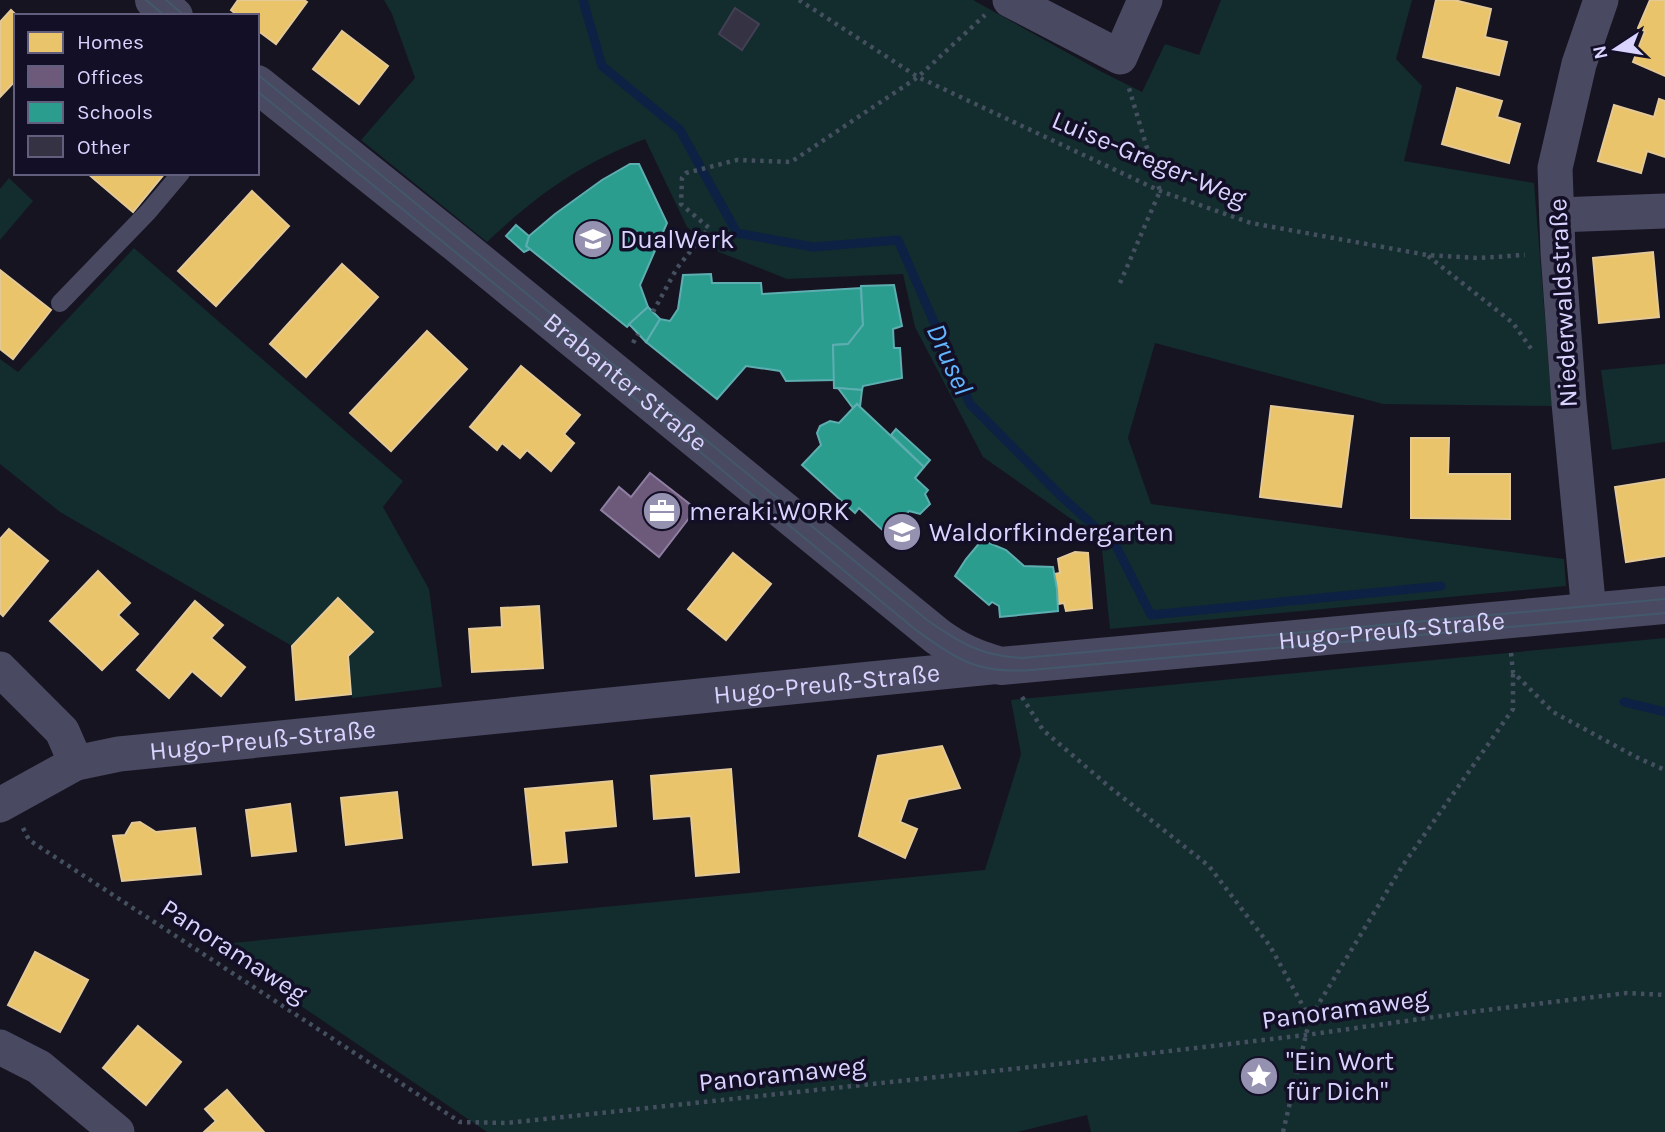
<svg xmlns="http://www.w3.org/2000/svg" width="1665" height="1132" font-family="Karla,sans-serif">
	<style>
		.green { fill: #132c2d }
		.homes { fill: #e9c46a; stroke: #e4c997; stroke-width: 2 }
		.offices { fill: #6d597a; stroke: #8d7ea2; stroke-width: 2 }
		.schools { fill: #2a9d8f; stroke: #5eaeb1; stroke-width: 2 }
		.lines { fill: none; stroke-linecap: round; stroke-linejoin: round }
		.stream { stroke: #0d2144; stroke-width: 9 }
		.building { fill: #343243; stroke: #433f54; stroke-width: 2 }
		.path { stroke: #44505f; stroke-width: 4.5; stroke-dasharray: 3.5 5; stroke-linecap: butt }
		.service { stroke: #4a4962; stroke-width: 18 }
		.minor { stroke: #4a4962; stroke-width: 35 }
		.tertiary { stroke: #4a4962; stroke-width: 38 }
		.tram { stroke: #43596b; stroke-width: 2 }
		.labels { text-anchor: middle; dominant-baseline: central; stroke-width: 7; stroke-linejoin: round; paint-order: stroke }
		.street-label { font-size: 26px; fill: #d9d4ff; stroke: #130f26 }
		.poi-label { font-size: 26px; fill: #d9d4ff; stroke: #130f26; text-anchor: start }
		.water-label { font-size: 28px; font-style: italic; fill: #62b6ff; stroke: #130f26 }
	</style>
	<rect width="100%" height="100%" fill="#161421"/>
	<!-- green -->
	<g class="green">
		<path d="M384,0H973L1102,72L1142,92L1165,44L1199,55L1221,0H1412L1396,59L1422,86L1404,161L1534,183L1552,406L1383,404L1155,343L1128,438L1151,504L1564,559L1566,586L1110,629L1101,540L983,457L915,327L903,274L787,279L719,252L687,227L645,139C580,164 538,194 487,242L361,140L415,78L392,14Z"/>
		<path d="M9,178L33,201L0,240V189Z"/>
		<path d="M134,248L403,481L383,507L429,589L442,687L352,698L348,656L373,631L339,598L292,646L60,512L0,464V359L18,372Z"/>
		<path d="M1665,364V442L1612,450L1601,370Z"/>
		<path d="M1665,638V1132H1091L1087,1115L1017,1132H487L211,945L985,870L1021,754L1011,700Z"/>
	</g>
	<!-- homes -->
	<g class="homes">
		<path d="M238,0H304L307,2L276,44L257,30V16H238L231,10Z"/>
		<path d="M1436,0H1454L1491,9L1485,37L1507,42L1499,75L1423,57Z"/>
		<path d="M1650,0H1665V76L1633,62L1645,31L1638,28Z"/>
		<path d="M11,10L17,16L16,80L0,97V22Z"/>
		<path d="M342,31L388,66L359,104L313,69Z"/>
		<path d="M1457,88L1502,101L1497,117L1520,124L1509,163L1442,144Z"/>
		<path d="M1659,99L1665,101V157L1647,151L1641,173L1598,161L1614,105L1654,117Z"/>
		<path d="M87,173H165L133,212Z"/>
		<path d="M252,191L289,226L216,306L178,271Z"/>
		<path d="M1653,252L1659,317L1599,323L1593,258Z"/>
		<path d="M342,264L378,297L306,377L270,344Z"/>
		<path d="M0,270L51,310L13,359L0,349Z"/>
		<path d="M427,331L467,369L391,451L350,413Z"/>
		<path d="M521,366L580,415L564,434L574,443L551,471L527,450L520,458L502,443L497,450L470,427Z"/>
		<path d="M1271,406L1353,416L1341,507L1260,497Z"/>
		<path d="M1411,438H1449L1448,474H1510V519L1411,518Z"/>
		<path d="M1665,479V556L1626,562L1615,487Z"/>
		<path d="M9,529L48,561L3,616L0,613V539Z"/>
		<path d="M1075,552L1088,553L1092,608L1066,611L1064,603L1058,604L1054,574L1060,573L1058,559Z"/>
		<path d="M733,553L771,584L726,640L688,609Z"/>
		<path d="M98,571L130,603L118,615L138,634L102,670L50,621Z"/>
		<path d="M338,598L373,632L348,656L351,694L296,700L292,646Z"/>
		<path d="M195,601L223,625L211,638L245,667L221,696L192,671L169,698L137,670Z"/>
		<path d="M539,606L543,668L472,672L469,629L502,627L501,608Z"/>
		<path d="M942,746L960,788L908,799L900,822L917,829L905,858L859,836L878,756Z"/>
		<path d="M731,769L739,872L696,876L691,816L654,819L651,776Z"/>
		<path d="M612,781L616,826L564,831L567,862L533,865L525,789Z"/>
		<path d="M397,792L402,838L346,845L341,798Z"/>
		<path d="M290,804L296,851L252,856L246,810Z"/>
		<path d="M140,822L156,832L195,828L201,874L122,881L113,836L125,835L132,823Z"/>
		<path d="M35,952L88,980L60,1032L8,1005Z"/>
		<path d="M138,1026L181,1062L146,1105L103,1068Z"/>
		<path d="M227,1090L264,1132H204L216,1121L205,1109Z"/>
	</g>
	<!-- offices -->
	<path class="offices" d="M650,473L696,509L659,557L601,510L619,487L631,497Z"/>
	<!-- schools -->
	<g class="schools">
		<path d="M630,164H639L667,223L640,285L648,307L627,327L526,246L529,236L555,214L602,180Z"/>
		<path d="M516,225L529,236L526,246L530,249L524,252L506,236Z"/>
		<path d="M711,274L712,283H761L762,294L861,288L863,325L848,344L833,345L835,380L786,381L780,371L746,366L717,399L646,342L660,319L670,321L678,309L683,275Z"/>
		<path d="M894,285L902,326L893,329L894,348H900L902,378L863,386L862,390L834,388L833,345L848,344L863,325L861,286Z"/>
		<path d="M648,307L660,319L646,342L629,324Z"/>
		<path d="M838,388L862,390L860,407L857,404L853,408Z"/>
		<path d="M857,404L924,467L915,478L928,490L925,494L930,504L920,514L909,511L888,535L859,508L855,513L802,465L821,445L817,433L820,426L830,421L839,423Z"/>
		<path d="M896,429L930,460L924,467L891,435Z"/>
		<path d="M982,540L1006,550L1024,566L1053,567L1057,589L1058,611L1000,617L999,606L992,602L989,605L955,576L966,559Z"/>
	</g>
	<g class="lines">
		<!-- stream -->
		<g class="stream">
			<path d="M583,0L602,66L680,130L737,233L813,247L898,240L970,404L1062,497L1116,546L1151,615L1441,586"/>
			<path d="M1624,702L1665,712"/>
		</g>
	</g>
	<!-- building -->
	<path class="building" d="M735,8L759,24L742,50L719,34Z"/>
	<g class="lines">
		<!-- path -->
		<g class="path">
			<path d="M799,0L918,77L1160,191L1251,223L1427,255L1477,258L1525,255"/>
			<path d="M1428,256L1513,323L1532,350"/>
			<path d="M1120,283L1160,191L1128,85"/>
			<path d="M653,312L677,268L709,228L681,204L682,178L686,173L737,160L791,162L918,77L985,15"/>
			<path d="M633,343L638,334"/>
			<path d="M1511,653L1513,672L1553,712L1636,757L1665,770"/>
			<path d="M1022,697L1043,730L1112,789L1209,866L1270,946L1309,1017"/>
			<path d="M23,828L29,840L460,1122L507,1123L1059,1064L1306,1035L1470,1012L1627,993L1665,995"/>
			<path d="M1283,1132L1310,1018L1403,865L1513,709V672"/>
		</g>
		<!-- service -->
		<path class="service" d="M60,303L148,212L181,173"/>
		<!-- minor -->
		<g class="minor">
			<path d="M1010,0L1120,57L1145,0"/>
			<path d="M1557,215L1665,211"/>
			<path d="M1589,612L1569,403L1558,253L1555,168L1579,64L1601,0"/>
			<path d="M0,669L62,731L76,763"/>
			<path id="s1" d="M0,805L76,763L119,754L1001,666"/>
			<path d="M0,1047L39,1067L117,1132"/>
		</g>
		<!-- tertiary -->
		<g class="tertiary">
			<path d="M154,0L174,16"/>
			<path id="s2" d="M257,84L456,243L937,636C957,651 976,659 1001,666L1665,605"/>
		</g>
		<!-- tram -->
		<g class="tram">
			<path d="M146,0L165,16"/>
			<path d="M166,0L185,16"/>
			<path d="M257,74L927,620C960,643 981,656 1022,658L1665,599"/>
			<path d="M257,91L613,380L916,630C958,660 977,674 1031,670L1665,613"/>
		</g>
	</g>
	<!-- icons -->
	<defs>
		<g id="school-disc" transform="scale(2.0125)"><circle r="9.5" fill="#9591b1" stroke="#130f26"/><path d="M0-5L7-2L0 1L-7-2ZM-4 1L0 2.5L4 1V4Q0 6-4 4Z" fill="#fff"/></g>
		<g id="office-disc" transform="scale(2.0125)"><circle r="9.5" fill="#9591b1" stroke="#130f26"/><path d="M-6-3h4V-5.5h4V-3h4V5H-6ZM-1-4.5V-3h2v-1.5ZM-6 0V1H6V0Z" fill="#fff"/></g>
		<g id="sight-disc" transform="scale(2.0125)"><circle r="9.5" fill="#9591b1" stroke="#130f26"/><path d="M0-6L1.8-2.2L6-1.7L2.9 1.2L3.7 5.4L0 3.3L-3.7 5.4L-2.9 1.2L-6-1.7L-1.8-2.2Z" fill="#fff"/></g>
	</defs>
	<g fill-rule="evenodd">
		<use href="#school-disc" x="593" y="239"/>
		<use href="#office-disc" x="662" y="511"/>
		<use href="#school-disc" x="902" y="532"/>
		<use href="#sight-disc" x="1259" y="1076"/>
	</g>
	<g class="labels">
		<!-- street labels -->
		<g class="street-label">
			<text transform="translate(1149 159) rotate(23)">Luise-Greger-Weg</text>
			<text transform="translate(1563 303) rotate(-93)">Niederwaldstraße</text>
			<text stroke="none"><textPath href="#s2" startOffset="474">Brabanter Straße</textPath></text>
			<text stroke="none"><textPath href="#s2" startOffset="1339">Hugo-Preuß-Straße</textPath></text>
			<text stroke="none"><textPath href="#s1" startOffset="842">Hugo-Preuß-Straße</textPath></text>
			<text stroke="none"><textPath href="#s1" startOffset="275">Hugo-Preuß-Straße</textPath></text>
			<text transform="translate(234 951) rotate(33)">Panoramaweg</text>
			<text transform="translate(1345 1009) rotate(-8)">Panoramaweg</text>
			<text transform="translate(782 1074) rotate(-6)">Panoramaweg</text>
		</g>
		<!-- poi labels -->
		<g class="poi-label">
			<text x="620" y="239">DualWerk</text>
			<text x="689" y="511">meraki.WORK</text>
			<text x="929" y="532">Waldorfkindergarten</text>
			<text x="1286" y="1061">"Ein Wort<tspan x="1286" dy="30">für Dich"</tspan></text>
		</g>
		<!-- water labels -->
		<g class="water-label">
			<text transform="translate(950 359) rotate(66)">Drusel</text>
		</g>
	</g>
	<!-- legend -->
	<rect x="14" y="14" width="245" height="161" fill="#130f26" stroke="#625e7d" stroke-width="2"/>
	<rect x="28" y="32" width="35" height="21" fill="#e9c46a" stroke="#625e7d" stroke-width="2"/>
	<text x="77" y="49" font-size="21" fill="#d9d4ff">Homes</text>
	<rect x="28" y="66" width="35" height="21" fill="#6d597a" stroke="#625e7d" stroke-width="2"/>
	<text x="77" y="84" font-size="21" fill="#d9d4ff">Offices</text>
	<rect x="28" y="102" width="35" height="21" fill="#2a9d8f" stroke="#625e7d" stroke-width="2"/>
	<text x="77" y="119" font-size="21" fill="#d9d4ff">Schools</text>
	<rect x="28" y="136" width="35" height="21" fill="#343243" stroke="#625e7d" stroke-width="2"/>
	<text x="77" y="154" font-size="21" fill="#d9d4ff">Other</text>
	<!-- north arrow -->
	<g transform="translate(1616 49) rotate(258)" stroke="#130f26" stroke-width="5" paint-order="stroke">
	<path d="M0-5L12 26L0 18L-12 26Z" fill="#d9d4ff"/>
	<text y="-10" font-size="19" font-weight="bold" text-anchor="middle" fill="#d9d4ff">N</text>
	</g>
</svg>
